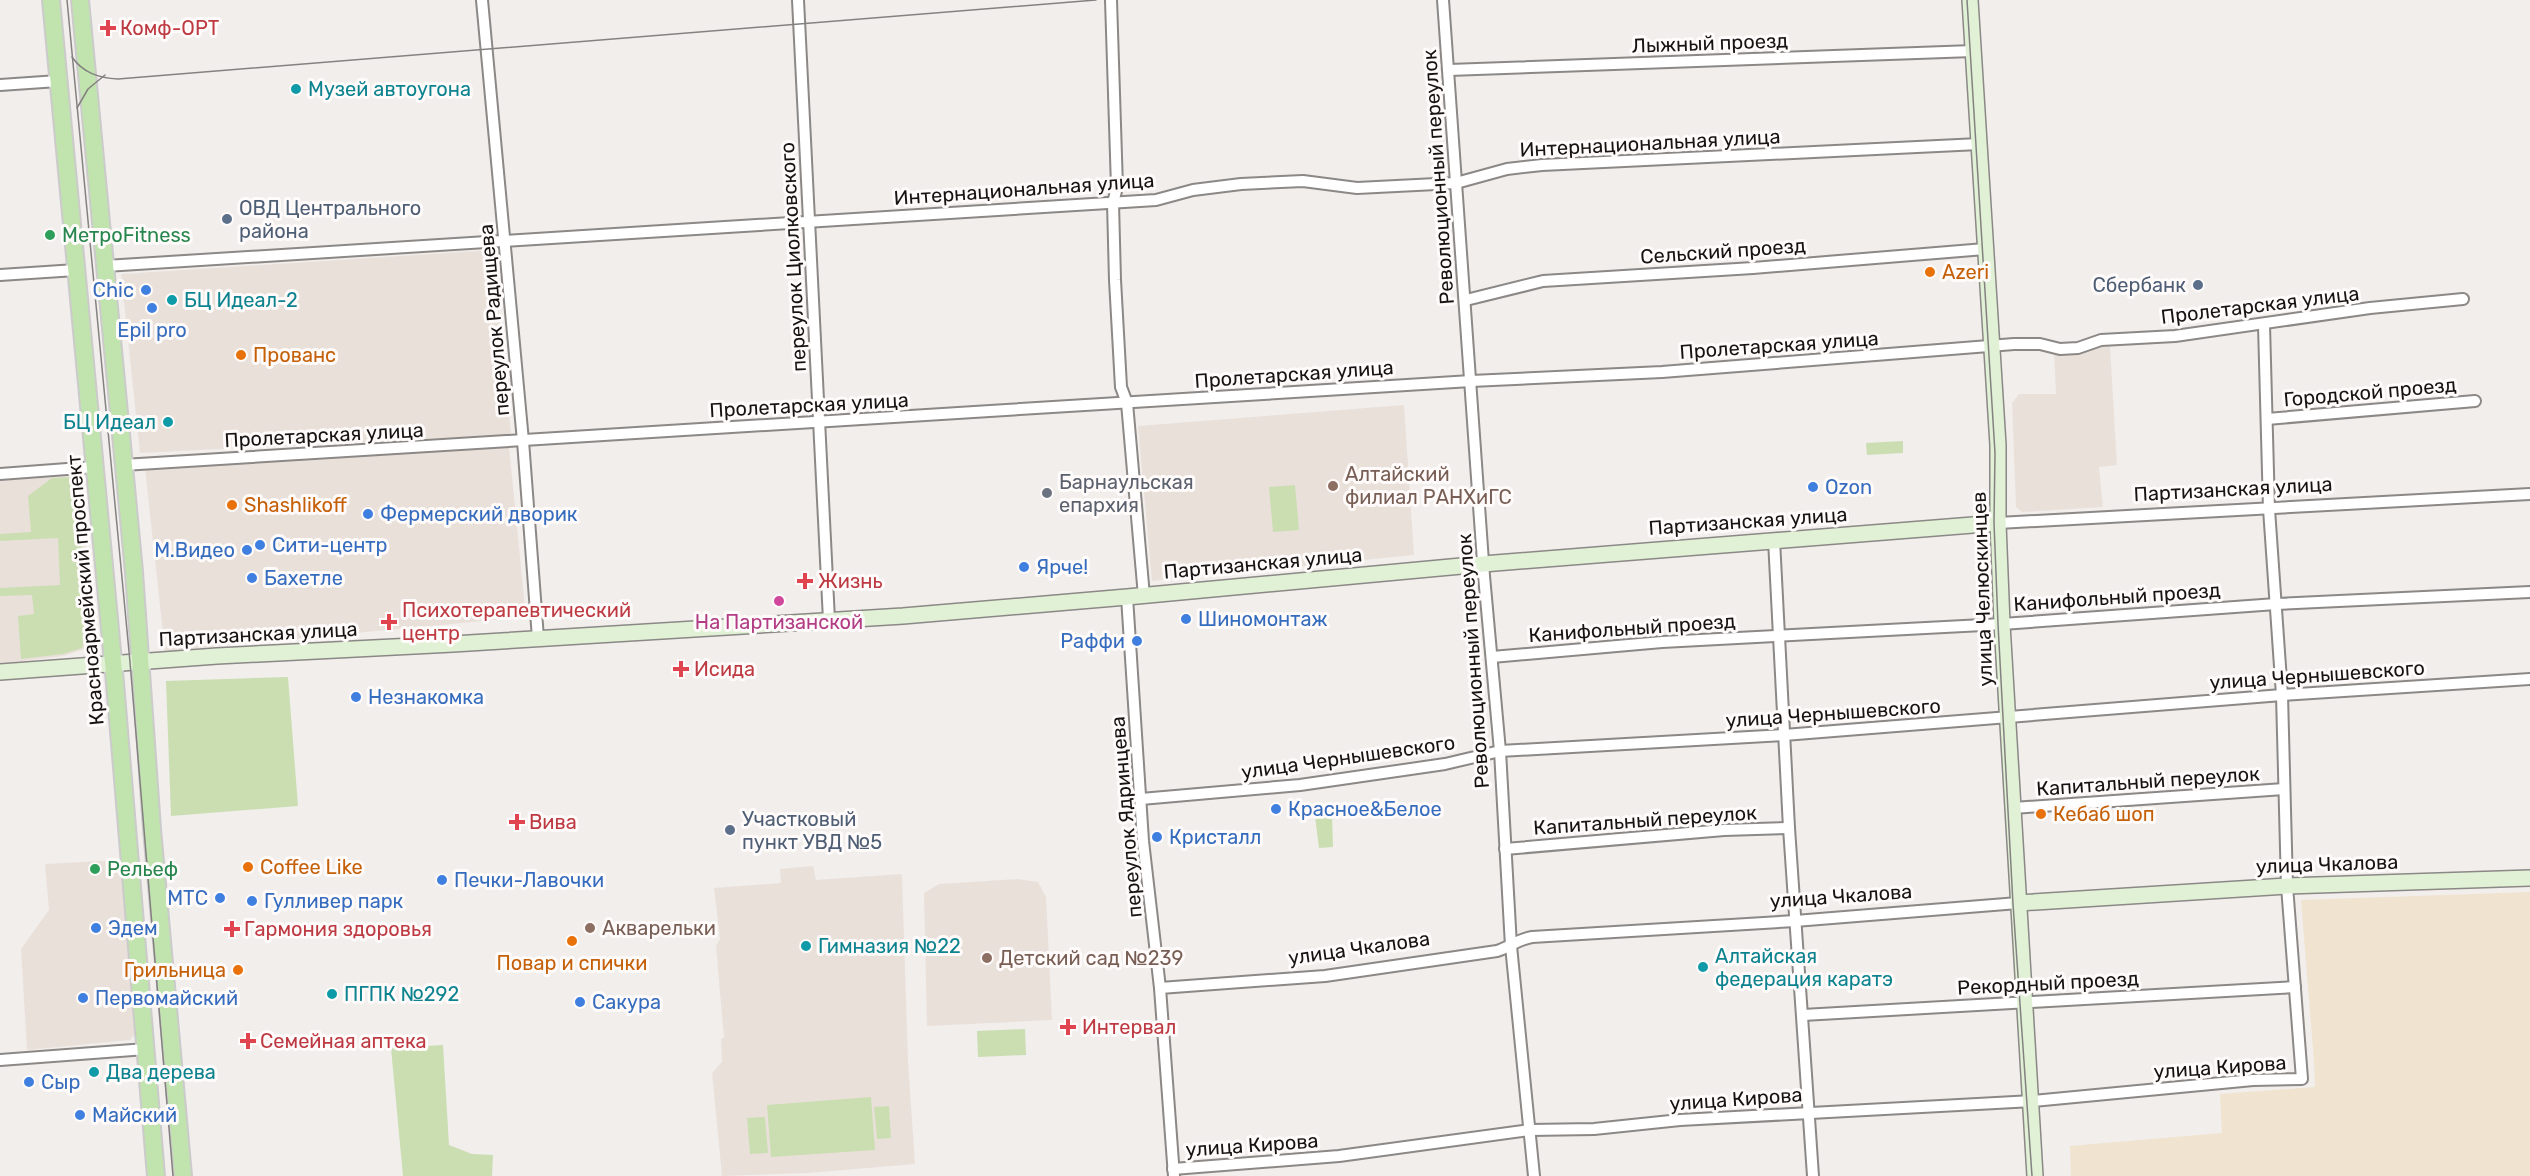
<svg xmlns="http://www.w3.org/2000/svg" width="2530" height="1176" font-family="Rubik,sans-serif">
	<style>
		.built { fill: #eae0da }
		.industrial { fill: #f0e3cf }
		.green { fill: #cadeb2 }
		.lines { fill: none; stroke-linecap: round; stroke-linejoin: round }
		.street-casing { stroke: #8b8886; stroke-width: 14 }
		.secondary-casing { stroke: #8b8886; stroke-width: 18 }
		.primary-casing { stroke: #cccbcb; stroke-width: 20 }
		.street { stroke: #fff; stroke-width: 10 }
		.secondary { stroke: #e0f1d6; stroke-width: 15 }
		.primary { stroke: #c1e3ad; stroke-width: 16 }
		.tram { stroke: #848280; stroke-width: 1.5 }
		.health-dot { fill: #e0444e; stroke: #fefbfa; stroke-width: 2 }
		.culture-dot { fill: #0f9aa8; stroke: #fefbfa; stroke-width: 2 }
		.service-dot { fill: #5c6f8a; stroke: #fefbfa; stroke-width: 2 }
		.leisure-dot { fill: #2e9e5b; stroke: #fefbfa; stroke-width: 2 }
		.food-dot { fill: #e8710a; stroke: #fefbfa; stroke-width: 2 }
		.shop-dot { fill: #3f7fe0; stroke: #fefbfa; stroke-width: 2 }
		.education-dot { fill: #8d6e63; stroke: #fefbfa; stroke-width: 2 }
		.worship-dot { fill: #6b7280; stroke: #fefbfa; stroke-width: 2 }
		.hotel-dot { fill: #d1479c; stroke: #fefbfa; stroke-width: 2 }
		.labels { text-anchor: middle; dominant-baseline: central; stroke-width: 6; stroke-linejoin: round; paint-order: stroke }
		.health-label { font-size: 20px; fill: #be3a42; stroke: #fefbfa; text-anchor: start }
		.street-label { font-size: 20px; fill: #151413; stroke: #fefbfa }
		.culture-label { font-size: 20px; fill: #0d838f; stroke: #fefbfa; text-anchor: start }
		.service-label { font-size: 20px; fill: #4e5e75; stroke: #fefbfa; text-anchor: start }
		.leisure-label { font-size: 20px; fill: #27864d; stroke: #fefbfa; text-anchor: start }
		.food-label { font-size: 20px; fill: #c56008; stroke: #fefbfa; text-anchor: start }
		.shop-label { font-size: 20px; fill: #366cbe; stroke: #fefbfa; text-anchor: start }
		.education-label { font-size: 20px; fill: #785e54; stroke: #fefbfa; text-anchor: start }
		.worship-label { font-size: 20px; fill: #5b616d; stroke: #fefbfa; text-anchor: start }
		.hotel-label { font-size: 20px; fill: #b23c85; stroke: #fefbfa }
	</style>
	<rect width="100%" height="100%" fill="#f1eeec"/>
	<!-- built -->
	<g class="built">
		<path d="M493,250L511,435L140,453L121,274Z"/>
		<path d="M2095,347H2110L2117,465L2099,467L2103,507L2022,512L2016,507L2012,403L2019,394H2056L2054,353L2086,352Z"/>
		<path d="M1404,405L1414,555L1152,581L1138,426Z"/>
		<path d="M509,447L526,617L165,651L145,468Z"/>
		<path d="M75,476L81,480L92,624L85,649L63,656L0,664V480Z"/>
		<path d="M121,860L136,1032L130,1040L27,1050L21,949L49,910L45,864Z"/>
		<path d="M813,866L816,880L902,874L908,1061L915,1164L808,1173L722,1176L712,1073L722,1062L721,1039L724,1038L716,946L720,939L714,888L781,883L780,869Z"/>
		<path d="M1018,879L1038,882L1046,897L1052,1020L927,1026L924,893L939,884Z"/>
	</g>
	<!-- industrial -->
	<path class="industrial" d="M2530,892V1176H2071L2070,1146L2222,1133L2220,1094L2315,1087L2314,1061L2301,900Z"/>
	<!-- green -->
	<g class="green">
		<path d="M1903,441V453L1867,455L1866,443Z"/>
		<path d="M74,477L90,623L82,648L63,654L21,659L18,616L34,614L32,595L0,596V588L60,585L58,538L0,541V534L31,532L28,496L52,478Z"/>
		<path d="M1295,485L1299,530L1273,532L1269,487Z"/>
		<path d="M288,677L298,806L171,816L166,681Z"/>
		<path d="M1315,816H1332L1333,847L1319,848Z"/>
		<path d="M1025,1029L1026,1055L978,1057L977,1031Z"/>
		<path d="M443,1045L449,1145L472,1154L493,1155L492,1176H403L391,1048Z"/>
		<path d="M871,1097L875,1150L771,1157L767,1105Z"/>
		<path d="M889,1106L891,1138L877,1139L874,1107Z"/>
		<path d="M765,1117L768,1153L750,1154L747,1118Z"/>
	</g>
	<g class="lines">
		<!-- street casing -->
		<g class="street-casing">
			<g id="street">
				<path d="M482,0L523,441L538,638"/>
				<path d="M798,0L829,620"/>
				<path d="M1111,0L1117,187L1113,203L1115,280L1121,387L1127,403L1144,596"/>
				<path d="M1443,0L1484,576L1500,751L1511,946L1534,1176"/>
				<path d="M1449,70L1973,51"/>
				<path d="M0,85L58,81"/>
				<path d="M105,266L1156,200L1193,190L1241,184L1303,181L1357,188L1456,183L1507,169L1542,165L1979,144"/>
				<path d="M0,275L76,270"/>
				<path d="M1466,300L1543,281L1753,268L1985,249"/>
				<path d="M2267,419L2475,401"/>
				<path d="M123,465L1471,381L1662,372L2014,344H2040L2060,349L2078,348L2101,340L2175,336L2370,308L2463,299"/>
				<path d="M0,474L94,467"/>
				<path d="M1998,523L2530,494"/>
				<path d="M1774,540L1789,828L1813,1176"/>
				<path d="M1127,597L1143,841L1160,988L1174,1176"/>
				<path d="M1492,657L1662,642L2002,624L2276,604L2530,592"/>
				<path d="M1141,799L1300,785L1445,764L1500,751L1784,735L2282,695L2530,679"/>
				<path d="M2013,808L2284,789"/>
				<path d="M1505,849L1724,830L1789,828"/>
				<path d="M1160,988L1325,976L1497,951C1509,947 1519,939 1532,937L1795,921L2018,903"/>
				<path d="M1803,1015L2295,987"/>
				<path d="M0,1060L146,1049"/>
				<path d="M1173,1169L1339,1156L1530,1130L1594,1129L1680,1120L2033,1101L2253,1080L2302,1079L2287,886L2282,695L2269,509L2264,325"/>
			</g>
		</g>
		<!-- secondary casing -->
		<g class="secondary-casing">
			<g id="secondary">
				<path d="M1970,0L1998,445V523L2002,624L2035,1176"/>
				<path d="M0,672L217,656L453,644L903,616L1127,597L1483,564L1998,523"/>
				<path d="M2018,903L2287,886L2530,878"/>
			</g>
		</g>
		<!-- primary casing -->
		<g class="primary-casing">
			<g id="primary">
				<path d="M51,0L115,683L156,1176"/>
				<path d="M80,0L134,572L152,829L183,1176"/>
			</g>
		</g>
		<!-- street -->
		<use href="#street" class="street"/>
		<!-- secondary -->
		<use href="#secondary" class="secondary"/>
		<!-- primary -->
		<use href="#primary" class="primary"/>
		<!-- tram -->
		<g class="tram">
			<path d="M67,0L130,662L173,1176"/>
			<path d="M1967,0L1995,453L1994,523L1998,624L2013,904L2032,1176"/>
			<path d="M72,57C83,73 99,78 118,79L1096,0"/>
			<path d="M77,108L88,89L105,75"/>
		</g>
	</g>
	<!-- markers -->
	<g class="health-dot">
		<path d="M105 19h6v6h6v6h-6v6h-6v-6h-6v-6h6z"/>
		<path d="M802 572h6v6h6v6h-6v6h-6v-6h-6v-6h6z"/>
		<path d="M386 613h6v6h6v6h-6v6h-6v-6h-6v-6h6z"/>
		<path d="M678 660h6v6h6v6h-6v6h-6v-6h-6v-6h6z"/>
		<path d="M514 813h6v6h6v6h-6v6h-6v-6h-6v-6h6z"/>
		<path d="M229 920h6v6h6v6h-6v6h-6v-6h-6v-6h6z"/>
		<path d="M1065 1018h6v6h6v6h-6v6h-6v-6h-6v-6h6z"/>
		<path d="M245 1032h6v6h6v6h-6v6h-6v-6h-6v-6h6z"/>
	</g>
	<g class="culture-dot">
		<circle cx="296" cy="89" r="6"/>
		<circle cx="172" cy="300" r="6"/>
		<circle cx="168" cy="422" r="6"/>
		<circle cx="806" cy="946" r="6"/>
		<circle cx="1703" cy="967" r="6"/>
		<circle cx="332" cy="994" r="6"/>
		<circle cx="94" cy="1072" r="6"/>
	</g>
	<g class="service-dot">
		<circle cx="227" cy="219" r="6"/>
		<circle cx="2198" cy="285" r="6"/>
		<circle cx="730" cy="830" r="6"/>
	</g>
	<g class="leisure-dot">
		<circle cx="50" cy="235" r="6"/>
		<circle cx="95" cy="869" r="6"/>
	</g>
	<g class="food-dot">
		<circle cx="1930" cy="272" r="6"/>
		<circle cx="241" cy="355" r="6"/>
		<circle cx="232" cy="505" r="6"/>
		<circle cx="2041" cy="814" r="6"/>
		<circle cx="248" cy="867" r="6"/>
		<circle cx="572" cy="941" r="6"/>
		<circle cx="238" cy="970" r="6"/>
	</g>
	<g class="shop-dot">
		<circle cx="146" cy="290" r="6"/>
		<circle cx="152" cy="308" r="6"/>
		<circle cx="1813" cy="487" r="6"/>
		<circle cx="368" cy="514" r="6"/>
		<circle cx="260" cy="545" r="6"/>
		<circle cx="247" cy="550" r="6"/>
		<circle cx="1024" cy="567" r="6"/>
		<circle cx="252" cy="578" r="6"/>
		<circle cx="1186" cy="619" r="6"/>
		<circle cx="1137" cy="641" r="6"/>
		<circle cx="356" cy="697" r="6"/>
		<circle cx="1276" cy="809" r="6"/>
		<circle cx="1157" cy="837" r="6"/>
		<circle cx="442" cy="880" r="6"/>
		<circle cx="220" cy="898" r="6"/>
		<circle cx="252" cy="901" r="6"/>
		<circle cx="96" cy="928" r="6"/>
		<circle cx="83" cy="998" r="6"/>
		<circle cx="580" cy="1002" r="6"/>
		<circle cx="29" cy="1082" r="6"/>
		<circle cx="80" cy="1115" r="6"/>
	</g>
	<g class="education-dot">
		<circle cx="1333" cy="486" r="6"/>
		<circle cx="590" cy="928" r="6"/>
		<circle cx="987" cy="958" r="6"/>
	</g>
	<circle class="worship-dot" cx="1047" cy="493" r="6"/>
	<circle class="hotel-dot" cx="779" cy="601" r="6"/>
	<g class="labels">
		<!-- health labels -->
		<g class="health-label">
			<text x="120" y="28">Комф-ОРТ</text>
			<text x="818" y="581">Жизнь</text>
			<text x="402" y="610">Психотерапевтический<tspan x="402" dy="23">центр</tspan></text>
			<text x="694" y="669">Исида</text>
			<text x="529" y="822">Вива</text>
			<text x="244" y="929">Гармония здоровья</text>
			<text x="1082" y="1027">Интервал</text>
			<text x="260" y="1041">Семейная аптека</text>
		</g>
		<!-- street labels -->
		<g class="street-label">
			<text transform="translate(1710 43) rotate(-2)">Лыжный проезд</text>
			<text transform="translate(1650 143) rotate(-3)">Интернациональная улица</text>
			<text transform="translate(1438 177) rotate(-94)">Революционный переулок</text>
			<text transform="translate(1024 189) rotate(-4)">Интернациональная улица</text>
			<text transform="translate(1723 251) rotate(-4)">Сельский проезд</text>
			<text transform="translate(793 257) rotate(-93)">переулок Циолковского</text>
			<text transform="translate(2260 305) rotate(-7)">Пролетарская улица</text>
			<text transform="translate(494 320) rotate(-95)">переулок Радищева</text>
			<text transform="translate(1779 345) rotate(-4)">Пролетарская улица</text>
			<text transform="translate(1294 374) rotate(-4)">Пролетарская улица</text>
			<text transform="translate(2370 392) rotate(-5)">Городской проезд</text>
			<text transform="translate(809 405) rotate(-3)">Пролетарская улица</text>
			<text transform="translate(324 435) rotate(-3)">Пролетарская улица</text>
			<text transform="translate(2233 489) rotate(-3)">Партизанская улица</text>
			<text transform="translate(1748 521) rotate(-4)">Партизанская улица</text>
			<text transform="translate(1263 563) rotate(-5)">Партизанская улица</text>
			<text transform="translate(1982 589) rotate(-92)">улица Челюскинцев</text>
			<text transform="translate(85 590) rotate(-95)">Красноармейский проспект</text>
			<text transform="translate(2117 597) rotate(-4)">Канифольный проезд</text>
			<text transform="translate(1632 628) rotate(-4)">Канифольный проезд</text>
			<text transform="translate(258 634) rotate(-3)">Партизанская улица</text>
			<text transform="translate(1473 661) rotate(-94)">Революционный переулок</text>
			<text transform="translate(2317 675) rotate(-4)">улица Чернышевского</text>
			<text transform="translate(1833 713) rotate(-4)">улица Чернышевского</text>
			<text transform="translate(1348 757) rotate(-8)">улица Чернышевского</text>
			<text transform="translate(2148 781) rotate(-4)">Капитальный переулок</text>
			<text transform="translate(1126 817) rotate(-95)">переулок Ядринцева</text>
			<text transform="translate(1645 820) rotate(-4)">Капитальный переулок</text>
			<text transform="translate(2327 864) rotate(-2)">улица Чкалова</text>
			<text transform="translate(1841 896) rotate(-4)">улица Чкалова</text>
			<text transform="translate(1359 948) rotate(-8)">улица Чкалова</text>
			<text transform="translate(2048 983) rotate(-3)">Рекордный проезд</text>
			<text transform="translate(2220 1067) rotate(-4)">улица Кирова</text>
			<text transform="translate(1736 1099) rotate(-4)">улица Кирова</text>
			<text transform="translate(1252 1145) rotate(-4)">улица Кирова</text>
		</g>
		<!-- culture labels -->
		<g class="culture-label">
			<text x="308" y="89">Музей автоугона</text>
			<text x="184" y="300">БЦ Идеал-2</text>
			<text x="156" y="422" text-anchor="end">БЦ Идеал</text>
			<text x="818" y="946">Гимназия №22</text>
			<text x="1715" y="956">Алтайская<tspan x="1715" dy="23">федерация каратэ</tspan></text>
			<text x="344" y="994">ПГПК №292</text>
			<text x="106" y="1072">Два дерева</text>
		</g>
		<!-- service labels -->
		<g class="service-label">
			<text x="239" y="208">ОВД Центрального<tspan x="239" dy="23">района</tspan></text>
			<text x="2186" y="285" text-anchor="end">Сбербанк</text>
			<text x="742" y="819">Участковый<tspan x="742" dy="23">пункт УВД №5</tspan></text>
		</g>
		<!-- leisure labels -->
		<g class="leisure-label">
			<text x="62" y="235">МетроFitness</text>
			<text x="107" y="869">Рельеф</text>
		</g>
		<!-- food labels -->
		<g class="food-label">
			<text x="1942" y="272">Azeri</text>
			<text x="253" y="355">Прованс</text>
			<text x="244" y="505">Shashlikoff</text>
			<text x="2053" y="814">Кебаб шоп</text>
			<text x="260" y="867">Coffee Like</text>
			<text x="572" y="963" text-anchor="middle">Повар и спички</text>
			<text x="226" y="970" text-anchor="end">Грильница</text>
		</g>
		<!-- shop labels -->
		<g class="shop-label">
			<text x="134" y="290" text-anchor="end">Chic</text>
			<text x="152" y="330" text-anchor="middle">Epil pro</text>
			<text x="1825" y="487">Ozon</text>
			<text x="380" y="514">Фермерский дворик</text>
			<text x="272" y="545">Сити-центр</text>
			<text x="235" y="550" text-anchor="end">М.Видео</text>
			<text x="1036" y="567">Ярче!</text>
			<text x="264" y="578">Бахетле</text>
			<text x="1198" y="619">Шиномонтаж</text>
			<text x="1125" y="641" text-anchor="end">Раффи</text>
			<text x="368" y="697">Незнакомка</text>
			<text x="1288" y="809">Красное&amp;Белое</text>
			<text x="1169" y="837">Кристалл</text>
			<text x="454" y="880">Печки-Лавочки</text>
			<text x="208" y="898" text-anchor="end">МТС</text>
			<text x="264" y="901">Гулливер парк</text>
			<text x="108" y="928">Эдем</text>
			<text x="95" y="998">Первомайский</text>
			<text x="592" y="1002">Сакура</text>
			<text x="41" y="1082">Сыр</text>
			<text x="92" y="1115">Майский</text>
		</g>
		<!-- education labels -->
		<g class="education-label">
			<text x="1345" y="474">Алтайский<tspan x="1345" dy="23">филиал РАНХиГС</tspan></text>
			<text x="602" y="928">Акварельки</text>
			<text x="999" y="958">Детский сад №239</text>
		</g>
		<!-- worship labels -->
		<g class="worship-label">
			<text x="1059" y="482">Барнаульская<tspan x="1059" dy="23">епархия</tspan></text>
		</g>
		<!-- hotel labels -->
		<g class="hotel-label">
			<text x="779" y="622">На Партизанской</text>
		</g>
	</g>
</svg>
